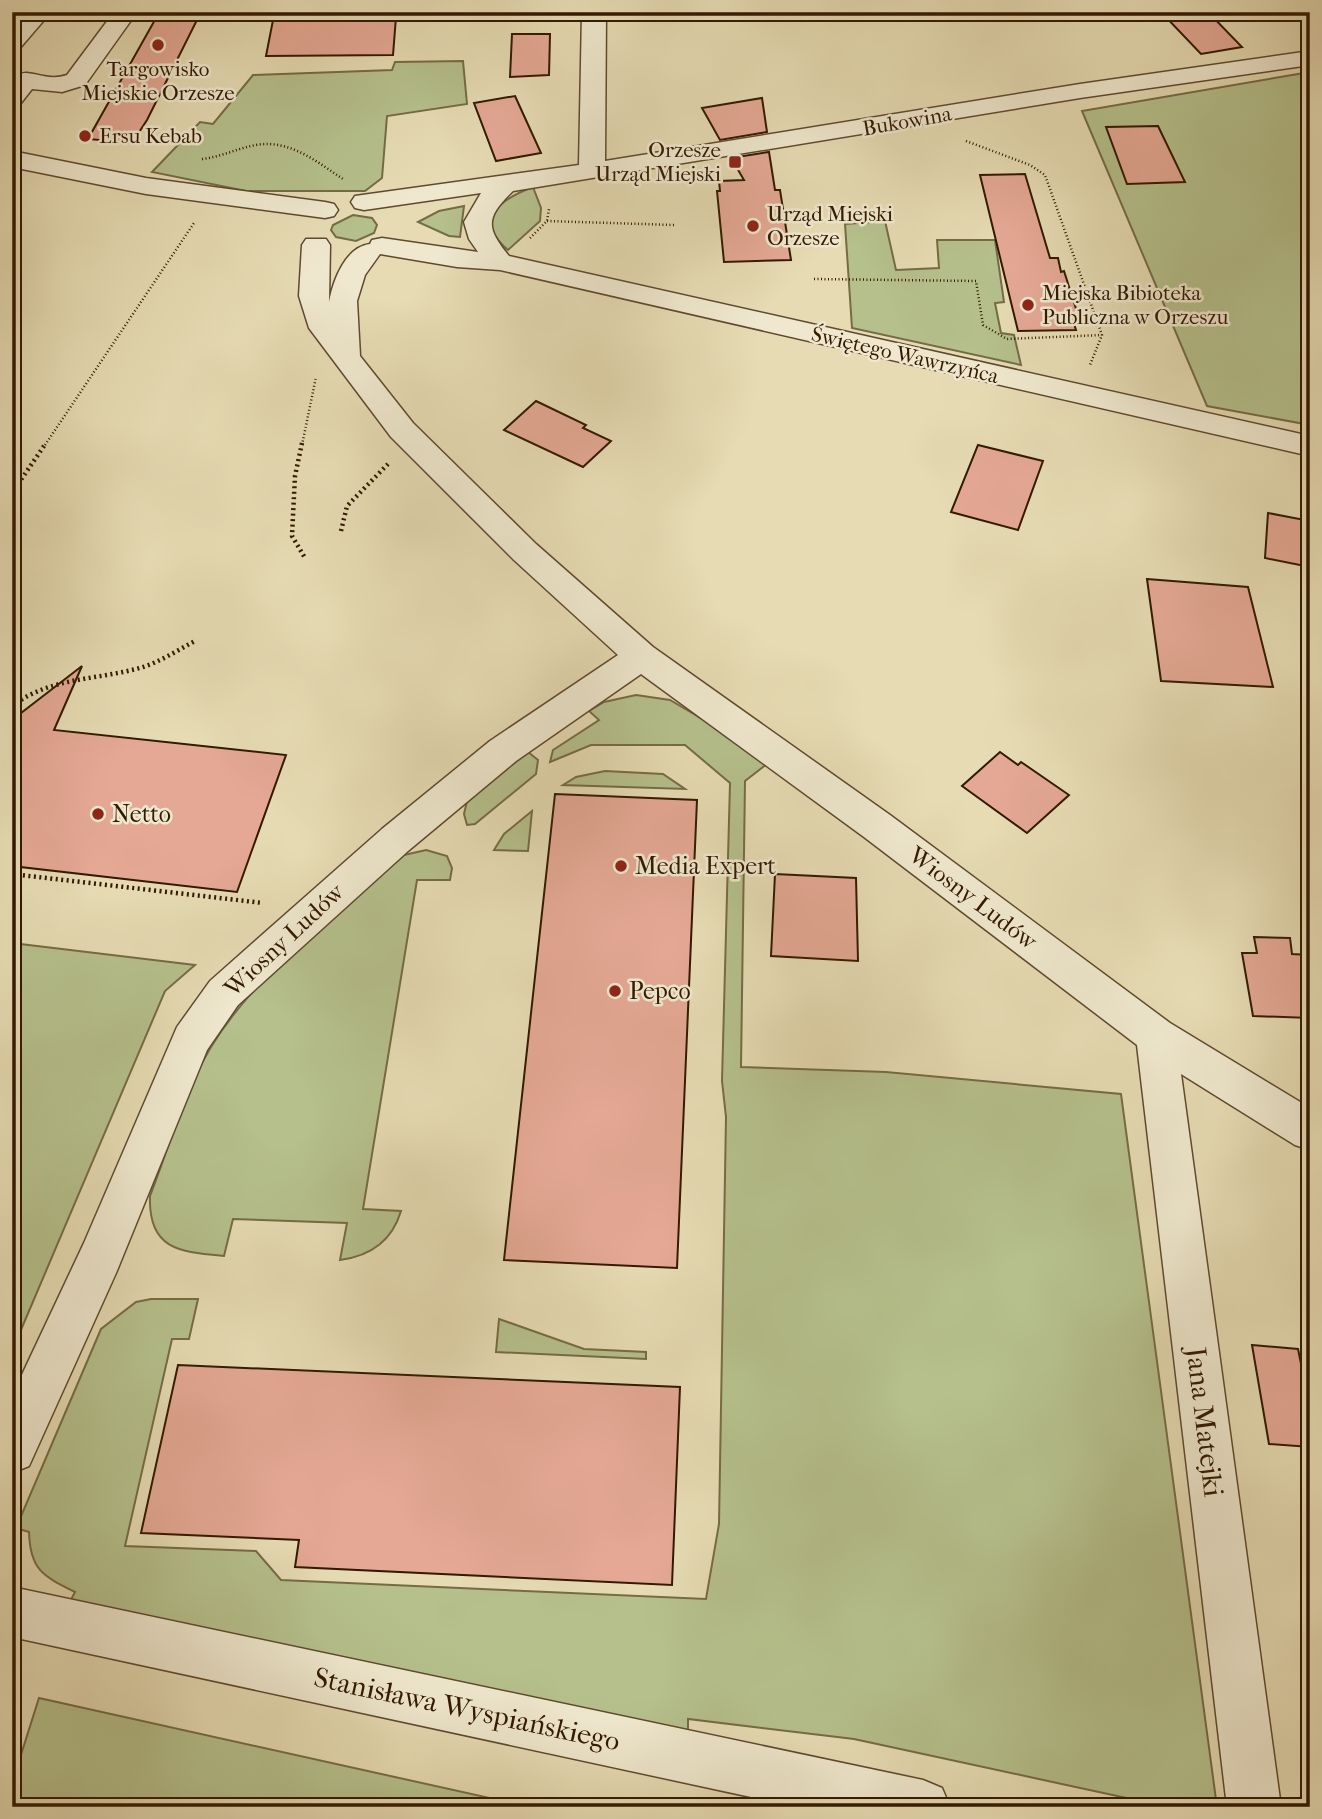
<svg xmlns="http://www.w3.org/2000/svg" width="1322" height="1819" font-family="'IM FELL French Canon',serif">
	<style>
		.green { fill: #b5c08c; stroke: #746c46; stroke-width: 2 }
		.building { fill: #e4a894; stroke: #321900; stroke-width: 2 }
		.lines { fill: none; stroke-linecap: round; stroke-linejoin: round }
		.minor-casing { stroke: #5f4a2d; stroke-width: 3 }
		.path-far1 { stroke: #321900; stroke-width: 2.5; stroke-dasharray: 1 2.5; stroke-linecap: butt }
		.path { stroke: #321900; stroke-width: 4.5; stroke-dasharray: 2 3.5; stroke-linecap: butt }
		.minor { fill: #efe8ce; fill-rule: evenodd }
		.poi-dot { fill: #8f2418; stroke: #efe8ce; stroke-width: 2.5 }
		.labels { text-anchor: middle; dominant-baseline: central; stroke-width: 5; stroke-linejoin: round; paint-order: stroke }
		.far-poi-label { font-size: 21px; fill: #321900; stroke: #efe8ce; text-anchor: start }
		.far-street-label { font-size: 21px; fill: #321900; stroke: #efe8ce }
		.poi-label { font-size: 24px; fill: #321900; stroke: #efe8ce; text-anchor: start }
		.street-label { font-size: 24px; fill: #321900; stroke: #efe8ce }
		.near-street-label { font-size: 28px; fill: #321900; stroke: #efe8ce }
	</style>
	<rect width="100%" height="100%" fill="#e6dbb3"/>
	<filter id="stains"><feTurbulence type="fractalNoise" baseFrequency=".00286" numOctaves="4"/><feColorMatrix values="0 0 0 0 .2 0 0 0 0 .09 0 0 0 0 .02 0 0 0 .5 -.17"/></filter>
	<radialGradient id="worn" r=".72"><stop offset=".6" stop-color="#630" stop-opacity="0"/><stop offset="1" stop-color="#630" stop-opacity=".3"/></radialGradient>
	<!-- green -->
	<g class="green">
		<path d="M463,61L467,104L387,116L382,178L365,191H246L152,172L200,122L213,124L253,75L392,70L395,62Z"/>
		<path d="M1310,72V425L1207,406L1082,111Z"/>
		<path d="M533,187L541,208L540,221L508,250C472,219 501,199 533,187Z"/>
		<path d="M464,206L460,237L449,236L418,222L439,211Z"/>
		<path d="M353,215L372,218L377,225L374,233L356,241L336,237L331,230L333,225Z"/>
		<path d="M885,221L896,270L939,268L937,240H995L1004,302L995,303L1001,333L1014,335L1021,365L852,328L845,224Z"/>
		<path d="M636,695L670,700L772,760L745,781L741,1067L886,1072L1121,1094L1217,1807H1168L854,1739L688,1719V1733L65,1611L75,1592C43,1576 30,1570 29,1532L16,1528L101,1329L136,1302L151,1299H198L189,1339H172L125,1546L256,1551L281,1580L706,1599L719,1524L726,1117L722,1081L730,783L685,745H591L550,762L553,750L599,720L589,711L604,702Z"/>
		<path d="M528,752L538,760L536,774L475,824L467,825L464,814L467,801Z"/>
		<path d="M605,771L663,774L685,789L563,785L576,777Z"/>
		<path d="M532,811L528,851L494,850L504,834Z"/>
		<path d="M426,850L447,856L452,868L450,880H417L363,1209L401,1211C392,1241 371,1256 340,1260L347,1223L233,1219L224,1256C180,1252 148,1250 150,1196C169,1147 184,1092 211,1047C258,970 337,914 404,855Z"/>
		<path d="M12,943L195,965L165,991L12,1351Z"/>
		<path d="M499,1319L584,1349L646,1352V1359L496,1352Z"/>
		<path d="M39,1698L530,1807H12V1783Z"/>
	</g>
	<!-- building -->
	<g class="building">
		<path d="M1161,12H1208L1242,47L1201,54Z"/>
		<path d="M396,17L393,55L266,56L273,20Z"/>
		<path d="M156,18L197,20L147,120L132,143L88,139Z"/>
		<path d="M512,34H550L549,75L510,77Z"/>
		<path d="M515,96L541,153L496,161L474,103Z"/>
		<path d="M762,98L767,132L720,140L702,108Z"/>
		<path d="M1158,126L1185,182L1127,184L1106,127Z"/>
		<path d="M769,152L775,190H780L791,260L724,262L717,191H720L719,181L744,180L731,158Z"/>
		<path d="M1025,174L1050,258H1058L1061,272L1064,271L1078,315H1071L1076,330L1018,331L980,175Z"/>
		<path d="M536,401L586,425L583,428L611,441L583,467L504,430Z"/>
		<path d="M978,445L1043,461L1018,530L951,512Z"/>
		<path d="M1268,513L1310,521V567L1265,558Z"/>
		<path d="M1147,579L1248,587L1273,687L1161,681Z"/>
		<path d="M82,666L54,730L286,755L237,892L12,866V720Z"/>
		<path d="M1000,752L1018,765L1021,762L1069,795L1027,833L962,786Z"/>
		<path d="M555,794L697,800L677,1268L504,1260Z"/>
		<path d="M775,874L856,878L858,961L771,956Z"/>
		<path d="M1254,937L1290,938L1292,954L1310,955V1018L1253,1016L1242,953H1257Z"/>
		<path d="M1252,1345L1298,1349L1310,1408V1447L1269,1444Z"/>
		<path d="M178,1365L680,1387L672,1585L295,1567L299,1540L141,1533Z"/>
	</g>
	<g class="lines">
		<!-- minor casing -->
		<g class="minor-casing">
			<g id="minor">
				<path d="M27,12H51L20,48L12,50V29Z"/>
				<path d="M114,12H137L85,85L62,92L32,89L21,103L12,105C12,49 36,86 67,75Z"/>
				<path d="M582,12H606L605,161L1080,84L1310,51V65L1080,98L513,191C486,217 485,227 509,256L1310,436V456L500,270L457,267L380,254L365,275L357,301L360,356L413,423L536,544L653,647L890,815L1170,1023L1310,1108V1150L1295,1145L1181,1074L1281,1807H1227L1137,1045L864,837L641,674L516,761L408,851L238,1005L207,1050L116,1273L29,1466L12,1473V1396L84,1243L177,1027L210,981L382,829L490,741L618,655L514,560L391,437L309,328L299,296L302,245L306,239H326L330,245L329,302C333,281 345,247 370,244L372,240L382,238L478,252L469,239L464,222L481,193L364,210L355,208L351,202L355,196L579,165Z"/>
				<path d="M12,151L146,178L325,202L334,204L338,210L334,216L325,218L146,194L12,167Z"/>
				<path d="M12,1587L923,1780L942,1788L950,1807H797L12,1637Z"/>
			</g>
		</g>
		<!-- path-far1 -->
		<g class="path-far1">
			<path d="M966,141L1030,165L1045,175L1102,335L1090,365"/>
			<path d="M202,159C221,157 238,148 256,145C290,139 317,162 343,179"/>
			<path d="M547,221L674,225"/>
			<path d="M530,238L547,221L549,209"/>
			<path d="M814,279L976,281L983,325L1007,339L1102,335"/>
			<path d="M45,445L194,223"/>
			<path d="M302,445L316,377"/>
		</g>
		<!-- path -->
		<g class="path">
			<path d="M302,443L295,476L292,536L305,558"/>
			<path d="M12,493L46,443"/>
			<path d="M341,531L347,506L388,464"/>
			<path d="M12,706C49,678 93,680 136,669C157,664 176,651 195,641"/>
			<path d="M12,874L263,903"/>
		</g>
		<!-- minor -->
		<use href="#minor" class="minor"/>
	</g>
	<!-- markers -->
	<g class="poi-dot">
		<circle cx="158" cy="45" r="7"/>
		<circle cx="85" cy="136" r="7"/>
		<rect x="728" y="155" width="14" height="14" rx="3.5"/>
		<circle cx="753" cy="226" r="7"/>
		<circle cx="1028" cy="305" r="7"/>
		<circle cx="98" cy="814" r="7"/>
		<circle cx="621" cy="866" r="7"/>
		<circle cx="615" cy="991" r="7"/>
	</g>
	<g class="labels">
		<!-- far-poi labels -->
		<g class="far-poi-label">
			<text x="158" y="69" text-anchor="middle">Targowisko<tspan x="158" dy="24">Miejskie Orzesze</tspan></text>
			<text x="99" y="136">Ersu Kebab</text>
			<text x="721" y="150" text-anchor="end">Orzesze<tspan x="721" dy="24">Urząd Miejski</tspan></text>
			<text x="767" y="214">Urząd Miejski<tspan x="767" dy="24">Orzesze</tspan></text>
			<text x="1042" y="293">Miejska Bibioteka<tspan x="1042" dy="24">Publiczna w Orzeszu</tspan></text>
		</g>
		<!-- far-street labels -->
		<g class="far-street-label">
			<text transform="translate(907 121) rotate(-10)">Bukowina</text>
			<text transform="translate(905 355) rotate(13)">Świętego Wawrzyńca</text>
		</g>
		<!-- poi labels -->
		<g class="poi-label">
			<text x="112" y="814">Netto</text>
			<text x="635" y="866">Media Expert</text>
			<text x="629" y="991">Pepco</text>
		</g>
		<!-- street labels -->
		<g class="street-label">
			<text transform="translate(973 898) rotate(37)">Wiosny Ludów</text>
			<text transform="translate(284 940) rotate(-43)">Wiosny Ludów</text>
		</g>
		<!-- near-street labels -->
		<g class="near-street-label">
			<text transform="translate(1205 1422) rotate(83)">Jana Matejki</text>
			<text transform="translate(467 1709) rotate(12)">Stanisława Wyspiańskiego</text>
		</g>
	</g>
	<!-- margin -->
	<rect width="1322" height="1819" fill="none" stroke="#e6dbb3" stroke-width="42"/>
	<rect x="14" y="14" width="1294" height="1791" fill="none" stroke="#321900" stroke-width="3.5"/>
	<rect x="21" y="21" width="1280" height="1777" fill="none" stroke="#321900" stroke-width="2"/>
	<rect width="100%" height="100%" filter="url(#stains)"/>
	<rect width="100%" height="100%" fill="url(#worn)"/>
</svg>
